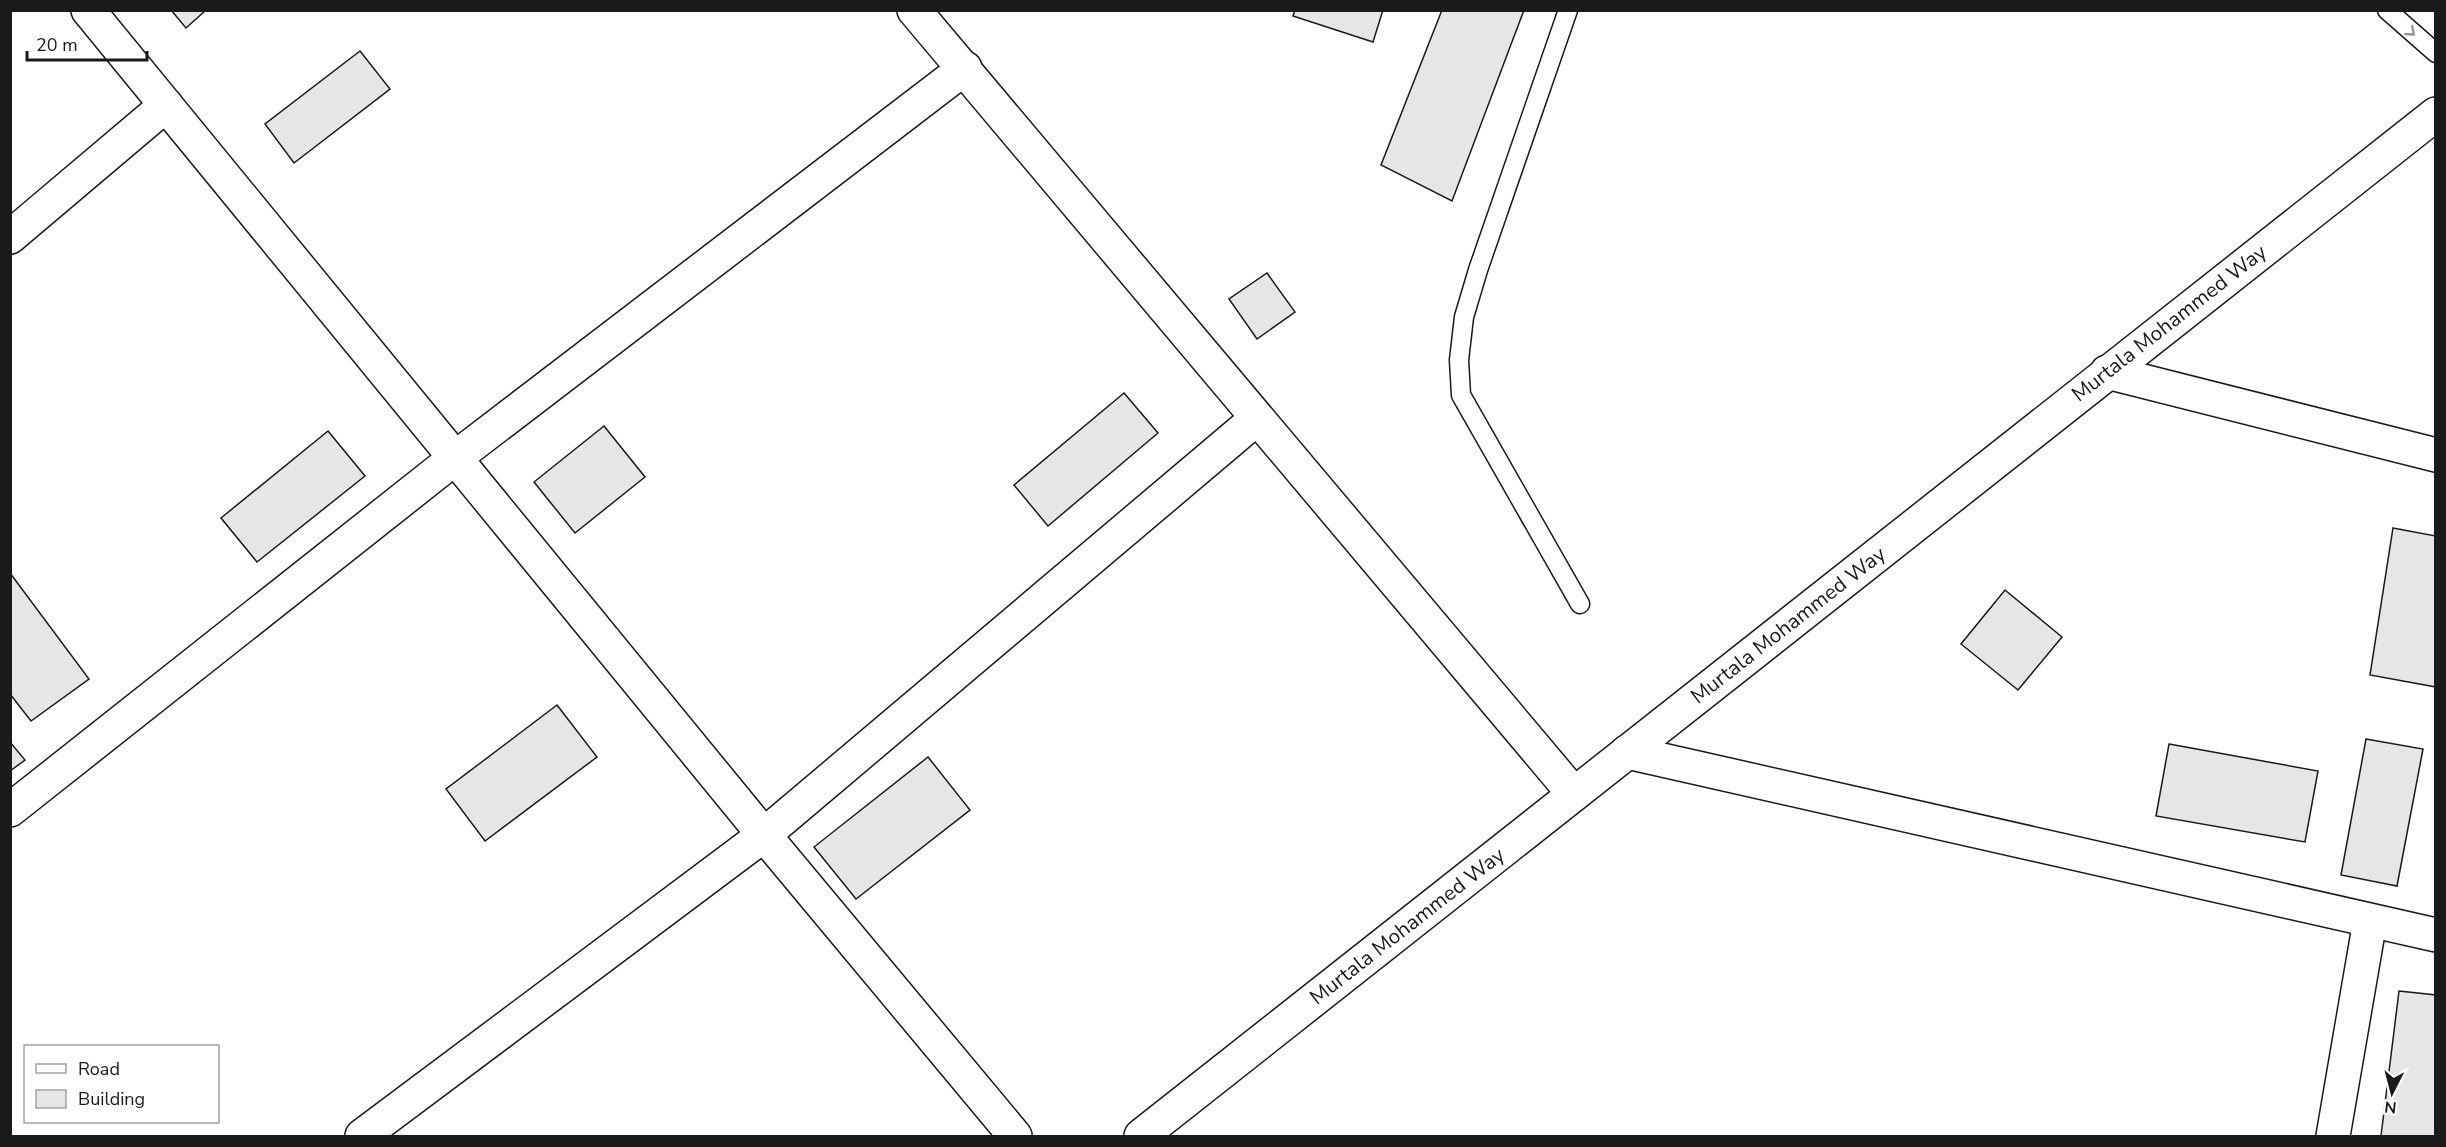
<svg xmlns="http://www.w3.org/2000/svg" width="2446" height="1147" font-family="'Nunito Sans',sans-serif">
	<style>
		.building { fill: #e6e6e6; stroke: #1a1a1a; stroke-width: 1.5 }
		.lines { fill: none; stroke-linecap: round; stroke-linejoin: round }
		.lane-casing { stroke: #1a1a1a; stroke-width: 21 }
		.street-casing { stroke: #1a1a1a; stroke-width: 36 }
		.secondary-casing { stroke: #1a1a1a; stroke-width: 36 }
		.lane { stroke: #fff; stroke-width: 18 }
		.street { stroke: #fff; stroke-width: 33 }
		.secondary { stroke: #fff; stroke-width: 33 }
		.oneway { stroke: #989898 }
		.labels { text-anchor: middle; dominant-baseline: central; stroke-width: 4.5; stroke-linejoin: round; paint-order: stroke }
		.street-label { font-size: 21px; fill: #1a1a1a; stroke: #fff }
	</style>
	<rect width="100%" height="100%" fill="#fff"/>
	<!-- building -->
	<g class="building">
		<path d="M171,10H206L186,28Z"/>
		<path d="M1295,10H1383L1373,42L1293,16Z"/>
		<path d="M1442,10H1524L1452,201L1381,165Z"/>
		<path d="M360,51L390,89L294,163L265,124Z"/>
		<path d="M1267,273L1295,312L1257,339L1229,299Z"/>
		<path d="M1124,393L1158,433L1048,526L1014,485Z"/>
		<path d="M604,426L645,477L575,533L534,482Z"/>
		<path d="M328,431L365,476L257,562L221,518Z"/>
		<path d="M2393,528L2436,536V687L2370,675Z"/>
		<path d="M10,573L89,679L31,721L10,694Z"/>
		<path d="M2005,590L2062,637L2018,690L1961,644Z"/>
		<path d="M557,705L597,757L485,841L446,789Z"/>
		<path d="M2366,739L2423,749L2397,886L2341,875Z"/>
		<path d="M10,742L25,760L10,771Z"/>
		<path d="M2169,744L2318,771L2305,842L2156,816Z"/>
		<path d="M928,757L970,810L856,899L814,847Z"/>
		<path d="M2399,991L2436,995V1136H2381Z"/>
	</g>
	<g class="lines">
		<!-- lane casing -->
		<g class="lane-casing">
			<g id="lane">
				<path d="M1568,10L1478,270L1464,317L1459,360L1461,395L1580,604"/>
				<path d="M2387,10L2436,53"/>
			</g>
		</g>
		<!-- street casing -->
		<g class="street-casing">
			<g id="street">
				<path d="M88,10L764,835L1015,1136"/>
				<path d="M914,10L1574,794"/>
				<path d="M10,237L166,105"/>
				<path d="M2107,372L2436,455"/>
				<path d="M1627,752L2436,935"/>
				<path d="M10,810L455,458L965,68"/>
				<path d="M362,1136L764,835L1256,419"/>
				<path d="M2333,1136L2370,921"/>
			</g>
		</g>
		<!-- secondary casing -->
		<g class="secondary-casing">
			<path id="secondary" d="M1141,1136L2436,114"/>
		</g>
		<!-- lane -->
		<use href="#lane" class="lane"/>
		<!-- street -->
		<use href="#street" class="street"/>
		<!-- secondary -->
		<use href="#secondary" class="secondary"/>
	</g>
	<!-- one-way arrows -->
	<defs><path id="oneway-chevron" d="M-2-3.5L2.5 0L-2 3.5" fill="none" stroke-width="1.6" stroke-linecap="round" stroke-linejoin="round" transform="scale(1.5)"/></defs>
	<use class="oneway" href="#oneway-chevron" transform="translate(2411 32) rotate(41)"/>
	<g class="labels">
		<!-- street labels -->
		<g class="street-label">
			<text transform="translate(2169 323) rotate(-38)">Murtala Mohammed Way</text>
			<text transform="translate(1788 625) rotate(-38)">Murtala Mohammed Way</text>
			<text transform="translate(1407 926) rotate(-38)">Murtala Mohammed Way</text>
		</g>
	</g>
	<!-- border -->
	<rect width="2446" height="1147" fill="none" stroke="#1a1a1a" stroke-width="24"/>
	<!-- legend -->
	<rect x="24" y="1045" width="195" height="78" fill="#ffffff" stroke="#a3a3a3" stroke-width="1.5"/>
	<rect x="36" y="1064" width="30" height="9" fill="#ffffff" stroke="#a3a3a3" stroke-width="1.5"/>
	<text x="78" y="1075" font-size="18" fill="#1a1a1a">Road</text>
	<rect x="36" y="1090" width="30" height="18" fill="#e6e6e6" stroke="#a3a3a3" stroke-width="1.5"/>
	<text x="78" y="1105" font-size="18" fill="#1a1a1a">Building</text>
	<!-- north arrow -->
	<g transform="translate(2392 1093) rotate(186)" stroke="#ffffff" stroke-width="4.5" paint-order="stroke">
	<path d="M0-4.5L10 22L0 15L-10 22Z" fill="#1a1a1a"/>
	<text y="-9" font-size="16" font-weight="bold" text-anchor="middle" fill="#1a1a1a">N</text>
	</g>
	<!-- scale -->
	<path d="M27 51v9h120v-9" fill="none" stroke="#1a1a1a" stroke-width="3"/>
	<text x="36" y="51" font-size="18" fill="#1a1a1a" stroke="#ffffff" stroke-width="4.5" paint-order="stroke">20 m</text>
</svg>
